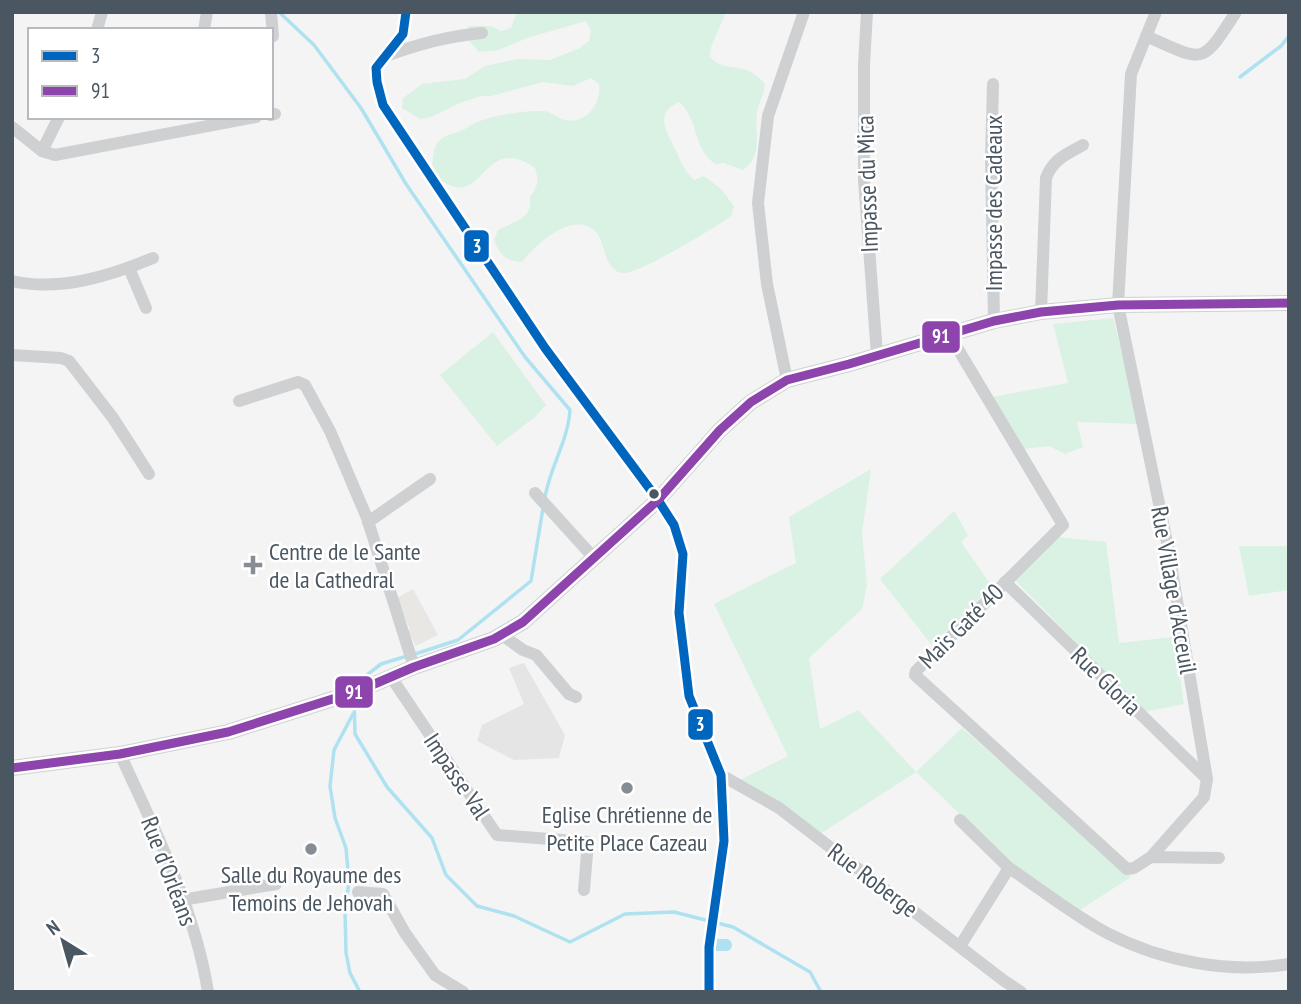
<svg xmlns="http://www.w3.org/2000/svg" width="1301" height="1004" font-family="'PT Sans Narrow',sans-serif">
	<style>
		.commercial { fill: #e8e7e3 }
		.education { fill: #e6e5e6 }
		.green { fill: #d9f2e3 }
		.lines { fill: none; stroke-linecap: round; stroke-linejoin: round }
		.stream { stroke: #aee2f0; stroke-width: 3.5 }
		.canal { stroke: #aee2f0; stroke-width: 12 }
		.minor { stroke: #ced0d2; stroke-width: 12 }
		.tertiary { stroke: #ced0d2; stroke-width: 16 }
		.bus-1-casing { stroke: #fff; stroke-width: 14 }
		.bus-2-casing { stroke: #fff; stroke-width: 14 }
		.bus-1 { stroke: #0065bd; stroke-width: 9 }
		.bus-2 { stroke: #8e44ad; stroke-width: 9 }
		.bus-dot { fill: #4a5661; stroke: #fff; stroke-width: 2.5 }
		.poi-dot { fill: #868d94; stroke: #fff; stroke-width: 2.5 }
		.labels { text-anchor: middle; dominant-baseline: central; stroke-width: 5; stroke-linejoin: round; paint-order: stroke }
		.street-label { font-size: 24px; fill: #4a5661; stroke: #fff }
		.poi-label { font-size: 24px; fill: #4a5661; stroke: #fff }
		.line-badge { stroke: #fff; stroke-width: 2.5 }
		.badge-label { font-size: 19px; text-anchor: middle; font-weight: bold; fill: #fff }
	</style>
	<rect width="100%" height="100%" fill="#f4f4f4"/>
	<!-- commercial -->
	<path class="commercial" d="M413,589L438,635L416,646L408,631L410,629L395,599Z"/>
	<!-- education -->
	<path class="education" d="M524,663L565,735L559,758L514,760L477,741L482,725L524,704L509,668Z"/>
	<!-- green -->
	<g class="green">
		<path d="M517,12H726L711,47L710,57C726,75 744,58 765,84C764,95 759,102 757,112C754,135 764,154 743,170L724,163L715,164C692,147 699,119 679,102C653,114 667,132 676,151C681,162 685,171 694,180L704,176L721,189L734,206L731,216C716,227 636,276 622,273C603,270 606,240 594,230C571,211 535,245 522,262C505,261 500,255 494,240L498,230C515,221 533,219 530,197C538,187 539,180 535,168C479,128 484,223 432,172C433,162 432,149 439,141C444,135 451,135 458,132C465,130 470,125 477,122C497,115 519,111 540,111C551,110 555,117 565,120C586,125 602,103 599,84L591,78L573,86L543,82L491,96H481L460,103L431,117L420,119L402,108L403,98L422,84L465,79L485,66L517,59L550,60L580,48L589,41L591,31L586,21L527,38L499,50L479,52L465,36L469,26H491L501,31L511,28Z"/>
		<path d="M1113,318L1140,424L1077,422L1083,447L1065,454L1049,446L1023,449L992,397L1068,383L1053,324Z"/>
		<path d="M493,332L546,405L535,417L497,446L440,375Z"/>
		<path d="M871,469L862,533L867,585L862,609L809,658L820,729L858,710L916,772L962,728L1131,877L1080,910L1009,861L916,772L817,836L738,781L788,756L714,604L796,563L789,517Z"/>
		<path d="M954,511L968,535L961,542L991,585L961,618L931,644L880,579Z"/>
		<path d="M1057,537L1106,542L1119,643L1174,637L1184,704L1144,712L1015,580Z"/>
		<path d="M1239,546H1289V590L1249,596Z"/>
	</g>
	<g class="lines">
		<!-- stream -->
		<g class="stream">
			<path d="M279,12L314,45L361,108L406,184L525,357L570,410C568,441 550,467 545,497"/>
			<path d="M1240,77L1281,46L1289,36"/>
			<path d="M415,654L458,640L531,581L543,508"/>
			<path d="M354,685L381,664L407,656"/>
			<path d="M354,696L355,734L387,787L432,838L446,875L477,906L514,916L570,942L625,914L674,912L733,927L810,972L821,992"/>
			<path d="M353,714L334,750L330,786L335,818L346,848L349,882L345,910L346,953L350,973L360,992"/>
		</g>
		<!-- canal -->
		<path class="canal" d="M713,945H726"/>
		<!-- minor -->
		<g class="minor">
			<path d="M271,12L273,36"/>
			<path d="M406,12L403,34L376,68L377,82L383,105L545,348L658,500L674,525L683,554L679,613L689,696L721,775L724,841L709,947V992"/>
			<path d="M867,12L864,65V180L877,355"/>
			<path d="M97,30L102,12"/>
			<path d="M204,30L207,12"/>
			<path d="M1146,36C1204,61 1200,68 1236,12"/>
			<path d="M386,56C418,44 448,36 482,33"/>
			<path d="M993,84L991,158L994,321"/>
			<path d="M271,115L275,114"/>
			<path d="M12,127L42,151L55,155L256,117"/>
			<path d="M42,151L59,117"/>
			<path d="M129,268L146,308"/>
			<path d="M12,281C59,292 110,276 153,258"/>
			<path d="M1041,312L1046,178C1053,159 1067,154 1083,145"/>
			<path d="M949,334L1063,525L916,671L915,675L1127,869L1134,868L1151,857L1219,858"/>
			<path d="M12,355L61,358L69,361L113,418L149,474"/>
			<path d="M787,380L767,284L758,203L768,116L804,12"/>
			<path d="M239,401L298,382L305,385L330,431L367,518L414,667"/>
			<path d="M535,493L594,558"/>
			<path d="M368,522L430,479"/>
			<path d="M1005,582L1207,779"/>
			<path d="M502,635L523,650L536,655L569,694L576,697"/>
			<path d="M391,677L497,835L588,842L584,890"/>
			<path d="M120,754C155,830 195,909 208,992"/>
			<path d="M721,775L779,808L1003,980L1021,992"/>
			<path d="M1151,857L1204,797L1207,779L1168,547L1118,305L1131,74L1156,12"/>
			<path d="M1009,868C1041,889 1073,915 1107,933C1161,961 1228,974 1289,964"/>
			<path d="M358,892L383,894L405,933L435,975L463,992"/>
			<path d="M182,900L276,884"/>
			<path d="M960,946L1009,868L960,820"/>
		</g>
		<!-- tertiary -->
		<path class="tertiary" d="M12,768L120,754L228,732L358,691L414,667L494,639L523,622L658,500L720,430L751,402L787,380L849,364L994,321L1041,312L1118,305L1289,303"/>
		<!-- bus-1 casing -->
		<g class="bus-1-casing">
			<path id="bus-1" d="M406,12L403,34L376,68L377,82L383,105L545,348L658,500L674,525L683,554L679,613L689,696L721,775L724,841L709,947V992"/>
		</g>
		<!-- bus-2 casing -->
		<g class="bus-2-casing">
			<path id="bus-2" d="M12,768L120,754L228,732L358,691L414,667L494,639L523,622L658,500L720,430L751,402L787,380L849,364L994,321L1041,312L1118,305L1289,303"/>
		</g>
		<!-- bus-1 -->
		<use href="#bus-1" class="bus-1"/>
		<!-- bus-2 -->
		<use href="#bus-2" class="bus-2"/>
	</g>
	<!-- markers -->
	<circle class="bus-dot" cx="654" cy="494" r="6"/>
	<g class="poi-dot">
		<path d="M249.5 554.5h7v7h7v7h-7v7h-7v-7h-7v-7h7z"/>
		<circle cx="627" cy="788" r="7"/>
		<circle cx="311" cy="849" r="7"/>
	</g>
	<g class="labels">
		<!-- street labels -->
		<g class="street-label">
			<text transform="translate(867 184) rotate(-92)">Impasse du Mica</text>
			<text transform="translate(993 203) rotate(-90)">Impasse des Cadeaux</text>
			<text transform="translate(1174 590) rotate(80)">Rue Village d'Acceuil</text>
			<text transform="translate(961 626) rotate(-45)">Maïs Gaté 40</text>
			<text transform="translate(1106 681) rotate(44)">Rue Gloria</text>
			<text transform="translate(457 776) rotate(56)">Impasse Val</text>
			<text transform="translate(169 871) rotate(69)">Rue d'Orléans</text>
			<text transform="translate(873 880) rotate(37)">Rue Roberge</text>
		</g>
		<!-- poi labels -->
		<g class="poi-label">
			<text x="269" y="551" text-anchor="start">Centre de le Sante<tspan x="269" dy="28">de la Cathedral</tspan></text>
			<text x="627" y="814">Eglise Chrétienne de<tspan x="627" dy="28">Petite Place Cazeau</tspan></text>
			<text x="311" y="874">Salle du Royaume des<tspan x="311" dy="28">Temoins de Jehovah</tspan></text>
		</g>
	</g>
	<g class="line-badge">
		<rect x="463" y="229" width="27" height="34" rx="7" fill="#0065bd"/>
		<rect x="921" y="320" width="40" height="34" rx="7" fill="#8e44ad"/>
		<rect x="334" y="675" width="40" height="34" rx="7" fill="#8e44ad"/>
		<rect x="687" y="708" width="27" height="33" rx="7" fill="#0065bd"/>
	</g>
	<g class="badge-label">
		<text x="477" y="253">3</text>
		<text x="941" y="343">91</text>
		<text x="354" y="699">91</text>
		<text x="700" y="731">3</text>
	</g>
	<!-- border -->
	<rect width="1301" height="1004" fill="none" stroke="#4a5661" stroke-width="28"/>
	<!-- legend -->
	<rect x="28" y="28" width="245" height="91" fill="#ffffff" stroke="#b7bbc0" stroke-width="2"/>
	<rect x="42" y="51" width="35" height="10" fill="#0065bd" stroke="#b7bbc0" stroke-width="2"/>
	<text x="91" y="63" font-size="21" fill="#4a5661">3</text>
	<rect x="42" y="86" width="35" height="10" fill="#8e44ad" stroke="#b7bbc0" stroke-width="2"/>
	<text x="91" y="98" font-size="21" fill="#4a5661">91</text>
	<!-- north arrow -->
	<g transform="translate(63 941) rotate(323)" stroke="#ffffff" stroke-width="5" paint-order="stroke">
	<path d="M0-5L12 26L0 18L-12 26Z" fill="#4a5661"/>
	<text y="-10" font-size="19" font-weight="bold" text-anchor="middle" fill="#4a5661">N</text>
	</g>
</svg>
